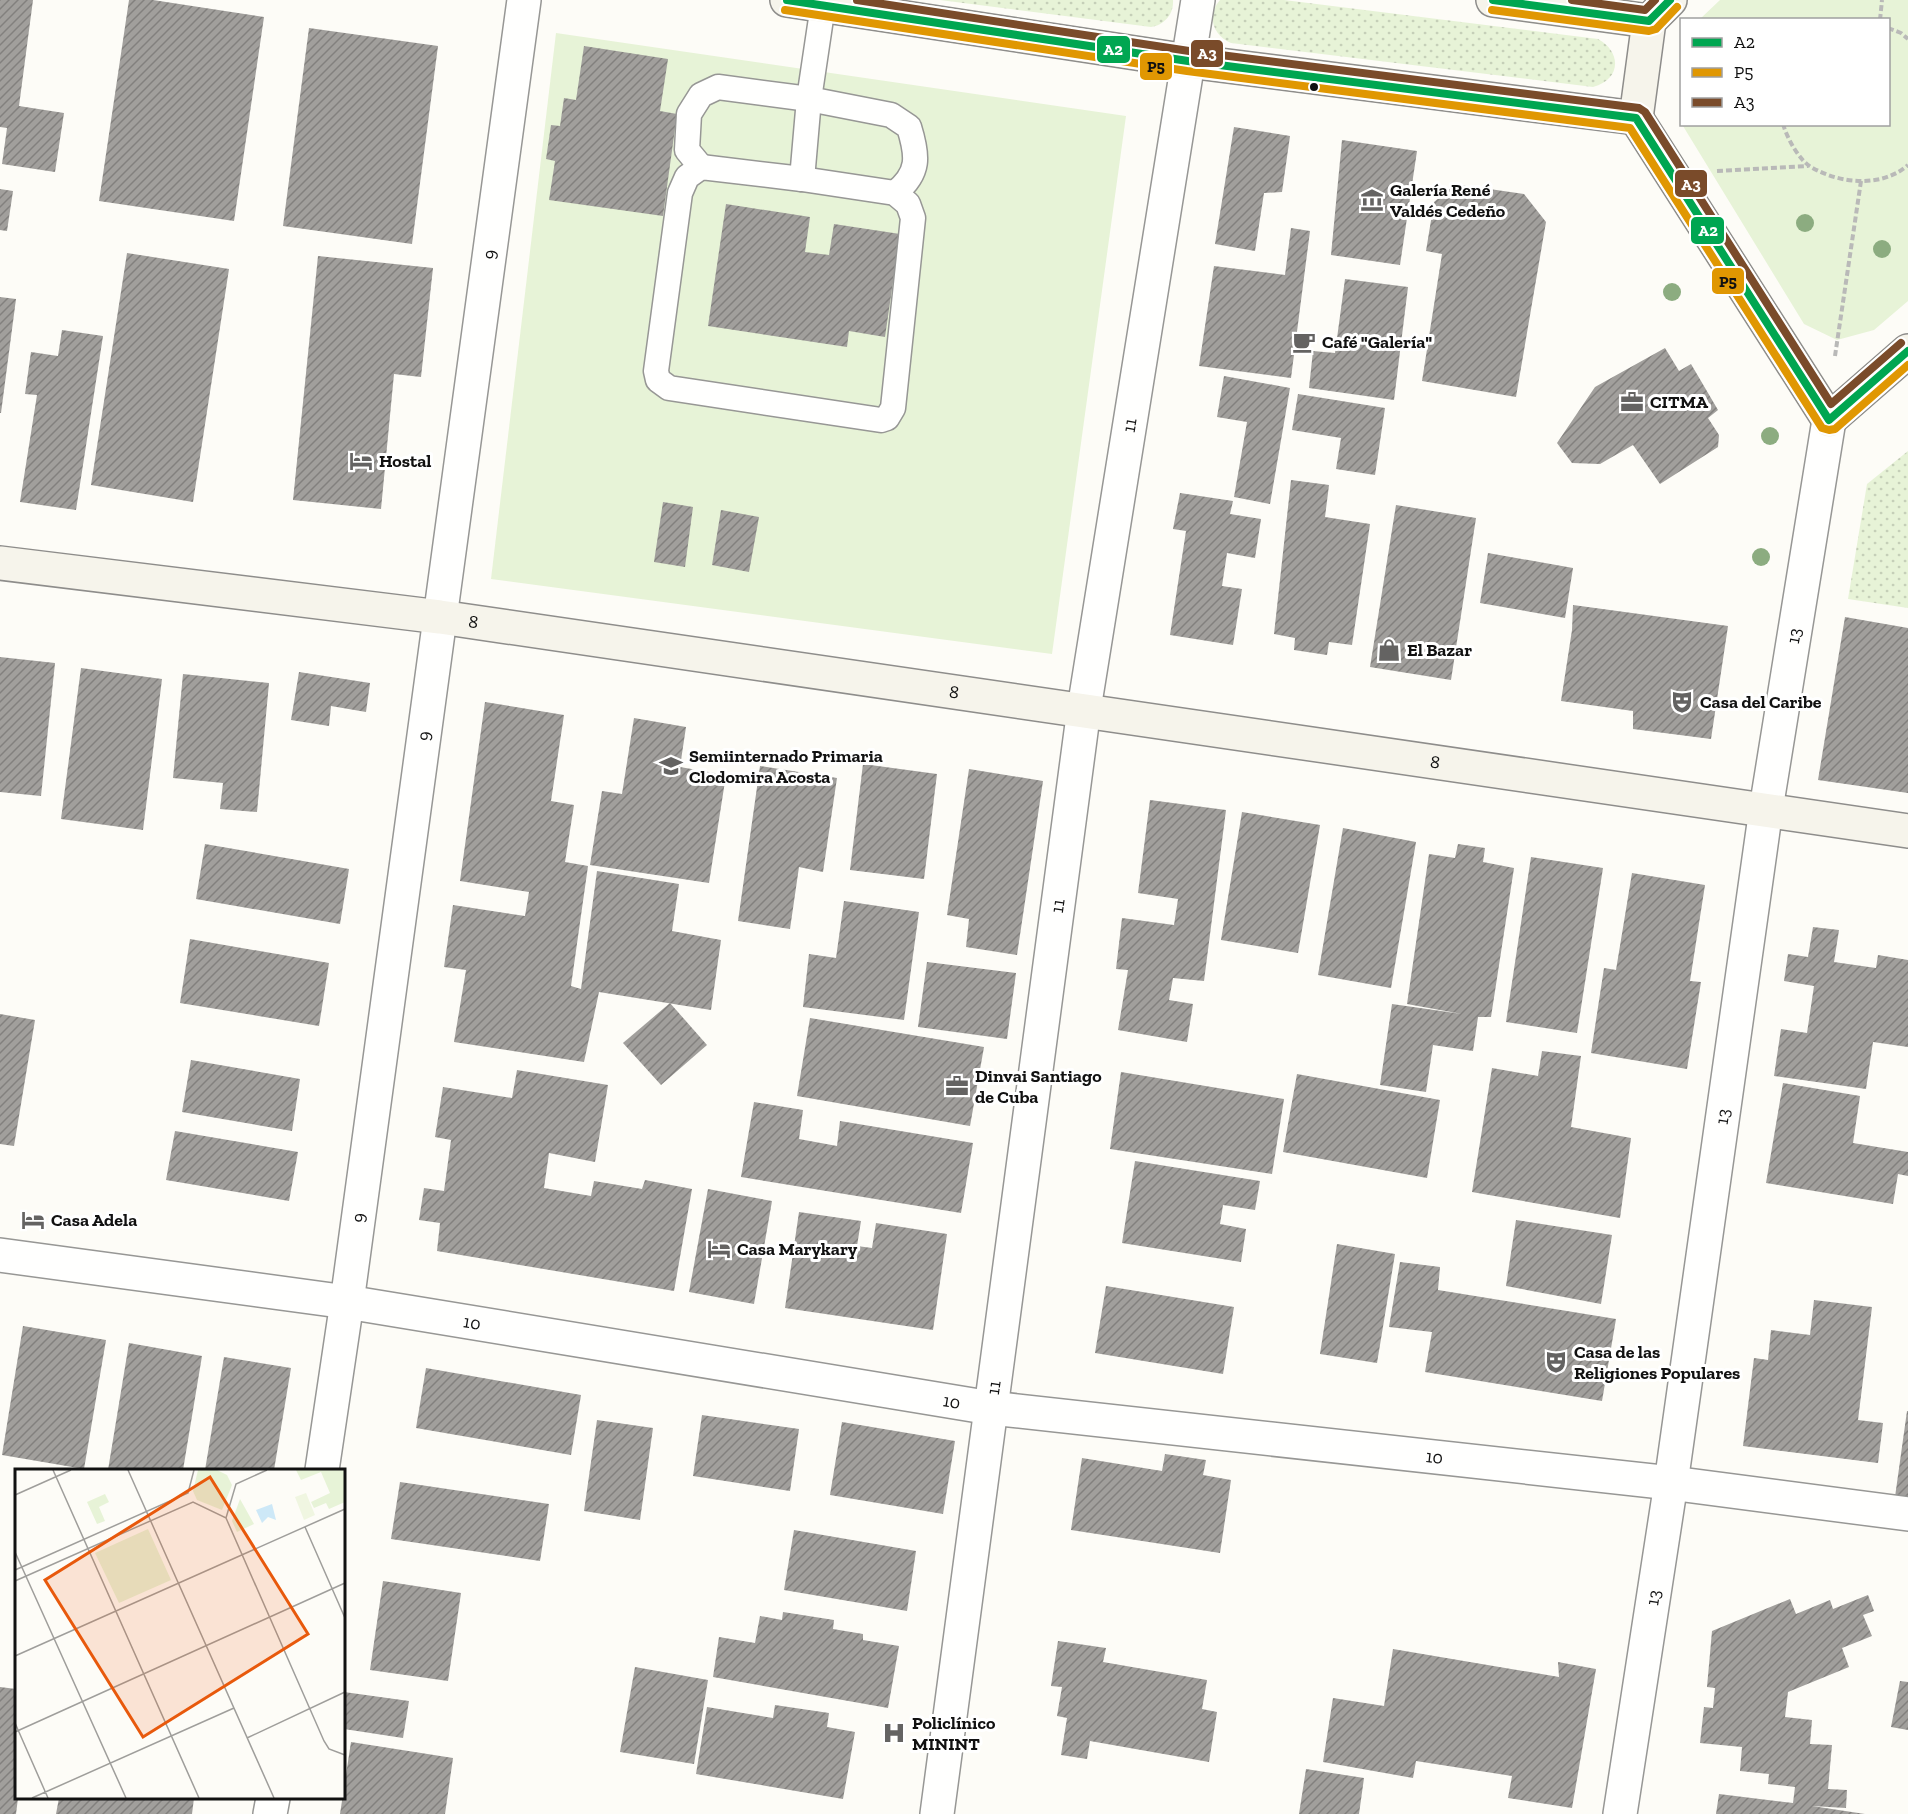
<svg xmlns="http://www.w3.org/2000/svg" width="1908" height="1814" font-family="'Zilla Slab',serif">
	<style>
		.grass { fill: url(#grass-dots) }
		.park { fill: #e7f3d7 }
		.building { fill: url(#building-hatch) }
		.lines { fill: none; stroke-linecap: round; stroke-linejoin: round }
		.lane-casing { stroke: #979795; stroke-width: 27 }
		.street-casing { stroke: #979795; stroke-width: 36 }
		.secondary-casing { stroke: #8e8d8b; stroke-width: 36 }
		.path { stroke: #b9b9b8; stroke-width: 4; stroke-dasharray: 6 3; stroke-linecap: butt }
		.lane { stroke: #fffffe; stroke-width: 24 }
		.street { stroke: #fffffe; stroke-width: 33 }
		.secondary { stroke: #f6f4eb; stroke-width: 33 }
		.bus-1-casing { stroke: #fff; stroke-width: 12 }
		.bus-2-casing { stroke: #fff; stroke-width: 12 }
		.bus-3-casing { stroke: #fff; stroke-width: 12 }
		.bus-1 { stroke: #00a651; stroke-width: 8 }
		.bus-2 { stroke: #e09702; stroke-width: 8 }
		.bus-3 { stroke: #7a4b2a; stroke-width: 8 }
		.tree { fill: #8cac80 }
		.bus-dot { fill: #111; stroke: #fff; stroke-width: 2 }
		.labels { text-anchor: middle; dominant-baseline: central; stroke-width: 6; stroke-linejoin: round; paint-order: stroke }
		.poi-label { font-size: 18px; font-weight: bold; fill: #111; stroke: #fff; text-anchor: start }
		.street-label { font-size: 18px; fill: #111; stroke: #fff }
		.inset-road { fill: none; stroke: #9f9e9b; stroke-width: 1.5 }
		.view { fill: #e8590c; fill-opacity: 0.15; stroke: #e8590c; stroke-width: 3 }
		.inset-edge { fill: none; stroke: #111; stroke-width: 3 }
		.line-badge { stroke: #fff; stroke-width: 2 }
		.badge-label { font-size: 16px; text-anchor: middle; font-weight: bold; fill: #fff }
		.pale-badge-label { font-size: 16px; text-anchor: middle; font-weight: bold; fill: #111 }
	</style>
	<defs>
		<pattern id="grass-dots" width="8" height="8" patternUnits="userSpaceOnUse" patternTransform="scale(1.5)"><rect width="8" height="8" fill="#e7f3d7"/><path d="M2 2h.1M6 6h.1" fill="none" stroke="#c5cfb8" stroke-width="1.8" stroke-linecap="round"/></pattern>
		<pattern id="building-hatch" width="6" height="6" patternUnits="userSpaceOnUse" patternTransform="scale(1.5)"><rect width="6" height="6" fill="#a19f9c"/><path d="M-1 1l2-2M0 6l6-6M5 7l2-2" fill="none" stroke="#82807e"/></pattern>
	</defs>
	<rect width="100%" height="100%" fill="#fdfcf7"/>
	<!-- grass -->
	<g class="grass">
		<path d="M940,0H1173C1174,14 1164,25 1151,27Z"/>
		<path d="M1220,0H1284L1598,39C1622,52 1621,80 1593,87L1231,43C1212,35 1207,15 1220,0Z"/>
		<path d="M1908,451V608L1848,599L1867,484Z"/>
	</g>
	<!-- park -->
	<g class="park">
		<path d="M1720,0H1908V301L1874,330L1837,340L1804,324L1683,126L1888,124V20L1700,19Z"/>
		<path d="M556,33L1126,116L1052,654L491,579Z"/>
	</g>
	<!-- building -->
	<g class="building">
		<path d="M0,0H33L19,106L64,113L55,172L2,164L7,128L0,127Z"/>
		<path d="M129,0H153L264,17L234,221L99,201Z"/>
		<path d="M309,28L438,46L412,244L283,226Z"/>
		<path d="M584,46L668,59L660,111L677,114L663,216L549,200L555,161L546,159L551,125L560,126L564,98L576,100Z"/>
		<path d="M1234,127L1290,136L1282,192L1264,193L1255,251L1215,244Z"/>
		<path d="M1342,140L1417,151L1400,265L1331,255Z"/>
		<path d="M1455,184L1524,194L1546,222L1516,397L1422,381L1442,254L1426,251L1434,202Z"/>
		<path d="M0,189L13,191L7,231L0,230Z"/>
		<path d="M726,204L810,217L805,252L829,255L834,224L900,234L885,337L849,331L847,347L708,326Z"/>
		<path d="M1291,228L1310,231L1291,378L1199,366L1214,266L1285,275Z"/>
		<path d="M127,253L229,269L193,502L91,485Z"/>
		<path d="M318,256L433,268L421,377L394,374L381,509L293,500Z"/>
		<path d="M1345,279L1408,287L1394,400L1309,388L1313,351L1335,353Z"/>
		<path d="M0,297L16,299L1,413H0Z"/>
		<path d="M62,330L103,336L76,510L20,502L37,395L25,394L31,352L58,356Z"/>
		<path d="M1665,348L1679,371L1691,364L1718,410L1708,418L1719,435L1718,447L1660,484L1633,445L1600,464L1572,463L1557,443L1595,387Z"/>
		<path d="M1224,376L1290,388L1270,504L1234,497L1247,422L1217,417Z"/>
		<path d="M1298,394L1385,408L1375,475L1336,469L1341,438L1292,430Z"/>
		<path d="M1291,480L1329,485L1325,517L1370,524L1352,645L1329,642L1327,655L1294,650L1295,638L1274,634Z"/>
		<path d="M1180,493L1233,501L1230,514L1261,519L1255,558L1227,553L1222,586L1242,589L1233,645L1170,635L1186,531L1173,529Z"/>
		<path d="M663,502L693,507L685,567L654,562Z"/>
		<path d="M1396,505L1476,518L1451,680L1370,667Z"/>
		<path d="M721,510L759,517L749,572L712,565Z"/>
		<path d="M1488,553L1573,568L1565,618L1480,603Z"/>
		<path d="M1573,605L1728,626L1711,739L1633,729V711L1561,701L1572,630Z"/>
		<path d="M1845,617L1908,628V793L1818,780Z"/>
		<path d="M0,657L55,663L41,796L0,792Z"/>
		<path d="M81,668L162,679L143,830L61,819Z"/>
		<path d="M299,672L370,683L366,712L331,706L329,726L291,720Z"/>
		<path d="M183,674L269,683L257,812L220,809L223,783L173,778Z"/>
		<path d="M485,702L564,715L551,801L574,805L565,862L588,866L571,986L581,989L597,871L679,884L672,931L721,940L711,1010L599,992L584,1062L454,1042L466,970L444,967L453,905L525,916L529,892L460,881Z"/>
		<path d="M634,718L686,727L680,767L726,775L709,883L590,865L602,791L622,794Z"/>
		<path d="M863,764L937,774L924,879L850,870Z"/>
		<path d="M760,766L837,778L823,872L799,867L790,929L738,921Z"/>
		<path d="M969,769L1043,781L1017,955L966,947L969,919L947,915Z"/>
		<path d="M1150,800L1226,810L1204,981L1173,978L1169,1000L1193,1004L1187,1042L1118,1030L1128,970L1116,969L1122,918L1174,925L1178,899L1138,893Z"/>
		<path d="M1242,812L1320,825L1298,953L1221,940Z"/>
		<path d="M1343,828L1416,842L1391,988L1318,975Z"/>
		<path d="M205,844L349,869L340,924L196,899Z"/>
		<path d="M1458,844L1485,848L1483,862L1514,868L1491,1017H1478L1473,1051L1433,1045L1426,1092L1380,1085L1392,1004L1462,1014L1407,1004L1429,854L1455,858Z"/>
		<path d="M1531,857L1603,868L1577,1033L1506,1022Z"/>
		<path d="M1632,873L1705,885L1690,981L1701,982L1687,1069L1591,1053L1604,968L1616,970Z"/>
		<path d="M844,901L919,912L904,1020L803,1007L809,954L836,958Z"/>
		<path d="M1813,927L1839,930L1834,962L1876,968L1878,955L1908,960V1047L1873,1042L1866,1089L1774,1076L1781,1029L1807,1033L1814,986L1784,981L1788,954L1808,957Z"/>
		<path d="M190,939L329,963L319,1026L180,1003Z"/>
		<path d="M927,962L1016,973L1007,1039L918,1027Z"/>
		<path d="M670,1003L707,1045L661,1085L623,1043Z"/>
		<path d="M0,1014L35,1020L14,1146L0,1144Z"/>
		<path d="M810,1018L984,1047L970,1126L797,1096Z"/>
		<path d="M1542,1051L1581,1056L1571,1127L1631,1138L1620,1218L1472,1192L1492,1068L1538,1076Z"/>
		<path d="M191,1060L300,1079L292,1131L182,1112Z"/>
		<path d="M517,1070L608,1085L595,1162L549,1153L544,1188L591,1196L594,1181L642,1189L645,1180L692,1189L674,1291L437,1251L440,1223L419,1220L424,1188L444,1191L451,1140L435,1137L443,1087L512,1098Z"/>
		<path d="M1121,1072L1284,1099L1272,1174L1110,1149Z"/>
		<path d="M1297,1074L1440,1100L1427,1178L1283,1152Z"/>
		<path d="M1783,1083L1860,1096L1853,1143L1908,1152V1176L1898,1174L1893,1204L1766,1183Z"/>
		<path d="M754,1102L803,1110L799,1139L837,1146L840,1121L973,1143L961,1213L741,1177Z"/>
		<path d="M175,1131L298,1152L289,1201L166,1180Z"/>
		<path d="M1135,1161L1260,1181L1255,1210L1223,1205L1220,1224L1246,1229L1241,1262L1122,1243Z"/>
		<path d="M708,1189L772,1201L754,1304L689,1292Z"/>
		<path d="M799,1212L861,1221L857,1246L872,1248L876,1223L947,1234L933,1330L785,1308Z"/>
		<path d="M1516,1220L1612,1235L1601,1304L1506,1286Z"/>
		<path d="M1337,1244L1395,1254L1377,1363L1320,1354Z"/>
		<path d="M1400,1262L1440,1267L1438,1290L1616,1319L1602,1401L1425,1372L1432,1332L1389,1327Z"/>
		<path d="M1106,1286L1234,1307L1223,1374L1095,1353Z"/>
		<path d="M1814,1300L1872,1307L1858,1420L1883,1423L1878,1463L1743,1446L1754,1358L1768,1360L1771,1330L1810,1335Z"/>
		<path d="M23,1326L106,1340L84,1469L2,1455Z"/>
		<path d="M129,1343L202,1356L183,1470H108Z"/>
		<path d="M224,1357L291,1368L274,1470H205Z"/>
		<path d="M426,1368L581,1395L571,1455L416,1428Z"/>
		<path d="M1907,1411H1908V1499L1895,1497Z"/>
		<path d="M702,1415L799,1429L790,1491L693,1476Z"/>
		<path d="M597,1420L653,1428L640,1520L584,1511Z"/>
		<path d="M842,1422L955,1441L943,1514L830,1495Z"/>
		<path d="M1165,1454L1206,1460L1203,1475L1231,1480L1220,1553L1071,1530L1082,1458L1162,1471Z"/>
		<path d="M400,1482L549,1504L540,1561L391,1539Z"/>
		<path d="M794,1530L916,1551L907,1611L784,1590Z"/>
		<path d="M383,1581L461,1593L448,1681L370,1670Z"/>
		<path d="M1868,1595L1874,1611L1863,1615L1872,1636L1842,1648L1849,1667L1788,1692L1785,1717L1812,1720L1810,1744L1832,1745L1828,1789L1847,1790L1846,1808L1812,1806L1865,1814H1716L1719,1794L1793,1803L1795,1787L1768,1784L1769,1774L1740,1771L1742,1747L1700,1743L1704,1707L1713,1708L1715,1688L1707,1687L1712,1631L1790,1599L1796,1614L1830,1600L1833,1609Z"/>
		<path d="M783,1612L834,1620L833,1629L863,1634V1640L899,1646L888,1708L713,1677L719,1637L755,1643L760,1616L782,1620Z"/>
		<path d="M1058,1641L1106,1648L1103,1662L1207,1680L1202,1709L1217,1712L1209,1762L1090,1741L1087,1759L1061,1755L1067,1718L1057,1716L1062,1687L1051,1686Z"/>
		<path d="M1393,1649L1559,1677L1558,1662L1596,1669L1572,1808L1508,1798L1512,1776L1416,1761L1413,1778L1323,1762L1333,1698L1384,1706Z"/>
		<path d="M635,1667L708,1680L694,1764L620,1752Z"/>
		<path d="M1900,1681L1908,1682V1730L1891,1727Z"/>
		<path d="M0,1687L16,1689V1798H18L16,1814H0Z"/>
		<path d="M344,1692L409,1701L403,1738L344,1729Z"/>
		<path d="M775,1705L829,1713L827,1727L855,1732L843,1799L696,1774L707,1707L773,1718Z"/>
		<path d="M351,1742L453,1758L445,1814H340Z"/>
		<path d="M1306,1769L1364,1778L1359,1814H1299Z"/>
		<path d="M59,1798H194L192,1814H56Z"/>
	</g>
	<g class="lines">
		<!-- lane casing -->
		<g class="lane-casing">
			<g id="lane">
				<path d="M701,167L802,179L895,193L908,204L913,218L893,408L887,418L881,420L669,388L658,380L656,371L680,193L687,177Z"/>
				<path d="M701,167L687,150L689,114L701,95L718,87L809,99L891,115L909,127C918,156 920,173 895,193"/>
				<path d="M802,179L809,99L823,5"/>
			</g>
		</g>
		<!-- street casing -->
		<g class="street-casing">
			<g id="street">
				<path id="s1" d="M0,1255L347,1302L991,1408L1671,1483L1908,1514"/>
				<path id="s2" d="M322,1470L347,1302L524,0"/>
				<path d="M270,1814L273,1798"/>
				<path id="s3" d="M937,1814L1084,709L1198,0"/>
				<path id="s4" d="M1620,1814L1671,1483L1766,809L1829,420"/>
			</g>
		</g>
		<!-- secondary casing -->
		<g class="secondary-casing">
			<g id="secondary">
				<path d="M787,0L1188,61L1636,118"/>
				<path d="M1493,0L1649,21"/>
				<path d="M1649,21L1670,0"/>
				<path d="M1636,118L1829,420L1908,351"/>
				<path d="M1636,118L1649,21"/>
				<path id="s5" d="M0,563L440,617L1908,831"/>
			</g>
		</g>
		<!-- path -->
		<g class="path">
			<path d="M1880,20L1882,0"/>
			<path d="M1888,28L1901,33L1908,39"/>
			<path d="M1783,124C1787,138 1799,160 1811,167C1840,184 1882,188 1908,165"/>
			<path d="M1717,171L1808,166"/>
			<path d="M1835,356L1861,181"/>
		</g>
		<!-- lane -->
		<use href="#lane" class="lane"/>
		<!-- street -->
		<use href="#street" class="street"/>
		<!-- secondary -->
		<use href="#secondary" class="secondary"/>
		<!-- bus-1 casing -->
		<g class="bus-1-casing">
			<g id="bus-1">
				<path d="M787,0L1188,61L1636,118L1829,420L1908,351"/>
				<path d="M1493,0L1649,21L1670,0"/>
			</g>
		</g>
		<!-- bus-2 casing -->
		<g class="bus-2-casing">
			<g id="bus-2">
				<path d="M785,10L1187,71L1630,128L1822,428L1829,430L1835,429L1908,365"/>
				<path d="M1492,10L1649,31L1656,29L1677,7"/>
			</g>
		</g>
		<!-- bus-3 casing -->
		<g class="bus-3-casing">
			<g id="bus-3">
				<path d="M857,0L1189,51L1639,108L1645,112L1831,404L1901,343"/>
				<path d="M1572,0L1645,10L1655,0"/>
			</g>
		</g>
		<!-- bus-1 -->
		<use href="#bus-1" class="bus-1"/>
		<!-- bus-2 -->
		<use href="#bus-2" class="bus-2"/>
		<!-- bus-3 -->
		<use href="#bus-3" class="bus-3"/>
	</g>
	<!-- trees -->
	<g class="tree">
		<circle cx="1805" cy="223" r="9"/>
		<circle cx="1882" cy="249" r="9"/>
		<circle cx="1672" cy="292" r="9"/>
		<circle cx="1770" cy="436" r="9"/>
		<circle cx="1761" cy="557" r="9"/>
	</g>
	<!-- icons -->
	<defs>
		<g id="museum-bare" transform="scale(1.8)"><path d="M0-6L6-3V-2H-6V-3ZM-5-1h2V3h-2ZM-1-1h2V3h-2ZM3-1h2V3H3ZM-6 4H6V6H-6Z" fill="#646362" stroke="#fff" stroke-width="2.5" paint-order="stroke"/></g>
		<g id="cafe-bare" transform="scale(1.8)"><path d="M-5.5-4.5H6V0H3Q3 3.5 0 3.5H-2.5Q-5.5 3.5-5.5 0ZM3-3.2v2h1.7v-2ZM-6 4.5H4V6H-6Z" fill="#646362" stroke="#fff" stroke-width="2.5" paint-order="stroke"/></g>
		<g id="office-bare" transform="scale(1.8)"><path d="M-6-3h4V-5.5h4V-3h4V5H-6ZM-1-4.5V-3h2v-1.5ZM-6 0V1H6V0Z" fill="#646362" stroke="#fff" stroke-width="2.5" paint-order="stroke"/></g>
		<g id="hotel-bare" transform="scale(1.8)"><path d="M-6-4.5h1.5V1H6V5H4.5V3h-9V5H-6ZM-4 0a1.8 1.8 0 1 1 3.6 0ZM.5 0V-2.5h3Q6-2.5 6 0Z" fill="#646362" stroke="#fff" stroke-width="2.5" paint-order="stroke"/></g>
		<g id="shop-bare" transform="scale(1.8)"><path d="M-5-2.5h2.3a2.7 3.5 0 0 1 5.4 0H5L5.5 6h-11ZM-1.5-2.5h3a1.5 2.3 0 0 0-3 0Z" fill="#646362" stroke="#fff" stroke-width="2.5" paint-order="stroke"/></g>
		<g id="theatre-bare" transform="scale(1.8)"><path d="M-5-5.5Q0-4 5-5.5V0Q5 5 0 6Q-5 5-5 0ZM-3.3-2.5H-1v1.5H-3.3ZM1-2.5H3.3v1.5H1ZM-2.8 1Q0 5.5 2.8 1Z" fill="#646362" stroke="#fff" stroke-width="2.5" paint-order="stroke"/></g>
		<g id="school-bare" transform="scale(1.8)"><path d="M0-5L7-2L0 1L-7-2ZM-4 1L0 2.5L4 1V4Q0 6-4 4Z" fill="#646362" stroke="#fff" stroke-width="2.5" paint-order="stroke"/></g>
		<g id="hospital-bare" transform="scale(1.8)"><path d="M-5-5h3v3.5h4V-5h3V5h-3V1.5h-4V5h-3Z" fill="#646362" stroke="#fff" stroke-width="2.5" paint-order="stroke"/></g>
	</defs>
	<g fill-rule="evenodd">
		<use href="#museum-bare" x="1372" y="200"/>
		<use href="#cafe-bare" x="1304" y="342"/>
		<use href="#office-bare" x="1632" y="402"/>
		<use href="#hotel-bare" x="361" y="461"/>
		<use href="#shop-bare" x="1389" y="650"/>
		<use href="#theatre-bare" x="1682" y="702"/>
		<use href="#school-bare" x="671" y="766"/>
		<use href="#office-bare" x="957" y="1086"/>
		<use href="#hotel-bare" x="33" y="1220"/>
		<use href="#hotel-bare" x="719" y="1249"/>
		<use href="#theatre-bare" x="1556" y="1362"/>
		<use href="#hospital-bare" x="894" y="1733"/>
	</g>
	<!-- markers -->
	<circle class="bus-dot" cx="1314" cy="87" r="5"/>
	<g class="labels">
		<!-- poi labels -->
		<g class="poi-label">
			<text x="1390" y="190">Galería René<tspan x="1390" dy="21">Valdés Cedeño</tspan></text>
			<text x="1322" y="342">Café "Galería"</text>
			<text x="1650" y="402">CITMA</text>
			<text x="379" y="461">Hostal</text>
			<text x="1407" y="650">El Bazar</text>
			<text x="1700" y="702">Casa del Caribe</text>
			<text x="689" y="756">Semiinternado Primaria<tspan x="689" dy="21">Clodomira Acosta</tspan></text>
			<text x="975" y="1076">Dinvai Santiago<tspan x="975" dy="21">de Cuba</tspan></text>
			<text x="51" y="1220">Casa Adela</text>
			<text x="737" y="1249">Casa Marykary</text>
			<text x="1574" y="1352">Casa de las<tspan x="1574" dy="21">Religiones Populares</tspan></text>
			<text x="912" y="1723">Policlínico<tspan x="912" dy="21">MININT</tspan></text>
		</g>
		<!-- street labels -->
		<g class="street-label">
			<text stroke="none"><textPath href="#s2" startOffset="1227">9</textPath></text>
			<text stroke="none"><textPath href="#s3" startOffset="1402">11</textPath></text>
			<text stroke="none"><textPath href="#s5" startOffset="477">8</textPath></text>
			<text stroke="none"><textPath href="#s4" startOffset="1191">13</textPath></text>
			<text stroke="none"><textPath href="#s5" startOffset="963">8</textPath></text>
			<text stroke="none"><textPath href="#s2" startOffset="741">9</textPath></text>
			<text stroke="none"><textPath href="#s5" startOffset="1449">8</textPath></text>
			<text stroke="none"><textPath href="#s3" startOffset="916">11</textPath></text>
			<text stroke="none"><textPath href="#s4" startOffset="705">13</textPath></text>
			<text stroke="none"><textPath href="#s2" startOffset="255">9</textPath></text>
			<text stroke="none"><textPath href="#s1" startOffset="477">10</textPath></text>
			<text stroke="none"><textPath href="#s3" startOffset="430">11</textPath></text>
			<text stroke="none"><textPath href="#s1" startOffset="963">10</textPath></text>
			<text stroke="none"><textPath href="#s1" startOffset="1449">10</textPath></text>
			<text stroke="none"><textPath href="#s4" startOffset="219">13</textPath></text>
		</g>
	</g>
	<!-- overview -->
	<g transform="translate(15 1469)">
		<rect width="330" height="330" fill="#fdfcf7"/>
		<path d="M281,1H330V33L314,40L311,34L299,39L296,33L315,24L306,3L286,11ZM90,25L94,33L84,38L90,52L82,55L72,33ZM225,30L239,55L222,63L217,52Z" fill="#e7f3d7"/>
		<path d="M183,1H202L212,6L217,16L207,41L182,31L178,22ZM133,60L156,111L104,134L80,84Z" fill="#e7f3d7"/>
		<path d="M291,24L300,46L289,51L280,28Z" fill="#f0f6e1"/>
		<path d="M257,35L261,51L253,48L247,54L241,41Z" fill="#cde8f7"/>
		<path class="inset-road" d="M38,1L184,329M113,1L259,329M0,26L56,1M211,49L309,272L314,280L330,286M290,58L330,149M0,83L111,329M0,101L173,24L179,1M0,112L178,33L211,49L221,15L252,1M0,187L330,40M0,254L33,329M0,263L330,114M232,269L330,223M17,329L219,239"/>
		<path class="view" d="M195,8L293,165L128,268L30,111Z"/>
		<rect width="330" height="330" class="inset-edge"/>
	</g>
	<g class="line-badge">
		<rect x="1096" y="35" width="35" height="29" rx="6" fill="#00a651"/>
		<rect x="1190" y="39" width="34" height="29" rx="6" fill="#7a4b2a"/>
		<rect x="1139" y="52" width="34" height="29" rx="6" fill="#e09702"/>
		<rect x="1674" y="169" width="34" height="29" rx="6" fill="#7a4b2a"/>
		<rect x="1690" y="216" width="35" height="29" rx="6" fill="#00a651"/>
		<rect x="1711" y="267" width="34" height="28" rx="6" fill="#e09702"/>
	</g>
	<g class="badge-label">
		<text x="1113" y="55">A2</text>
		<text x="1207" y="59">A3</text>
		<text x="1691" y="190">A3</text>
		<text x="1708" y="236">A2</text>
	</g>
	<g class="pale-badge-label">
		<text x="1156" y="72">P5</text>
		<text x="1728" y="287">P5</text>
	</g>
	<!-- legend -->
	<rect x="1680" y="18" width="210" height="108" fill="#ffffff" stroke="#a0a0a0" stroke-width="1.5"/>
	<rect x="1692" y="38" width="30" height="9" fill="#00a651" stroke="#a0a0a0" stroke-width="1.5"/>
	<text x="1734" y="48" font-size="18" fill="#111111">A2</text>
	<rect x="1692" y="68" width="30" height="9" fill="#e09702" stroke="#a0a0a0" stroke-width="1.5"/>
	<text x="1734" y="78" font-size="18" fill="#111111">P5</text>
	<rect x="1692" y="98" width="30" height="9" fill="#7a4b2a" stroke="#a0a0a0" stroke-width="1.5"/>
	<text x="1734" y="108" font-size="18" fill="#111111">A3</text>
</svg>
